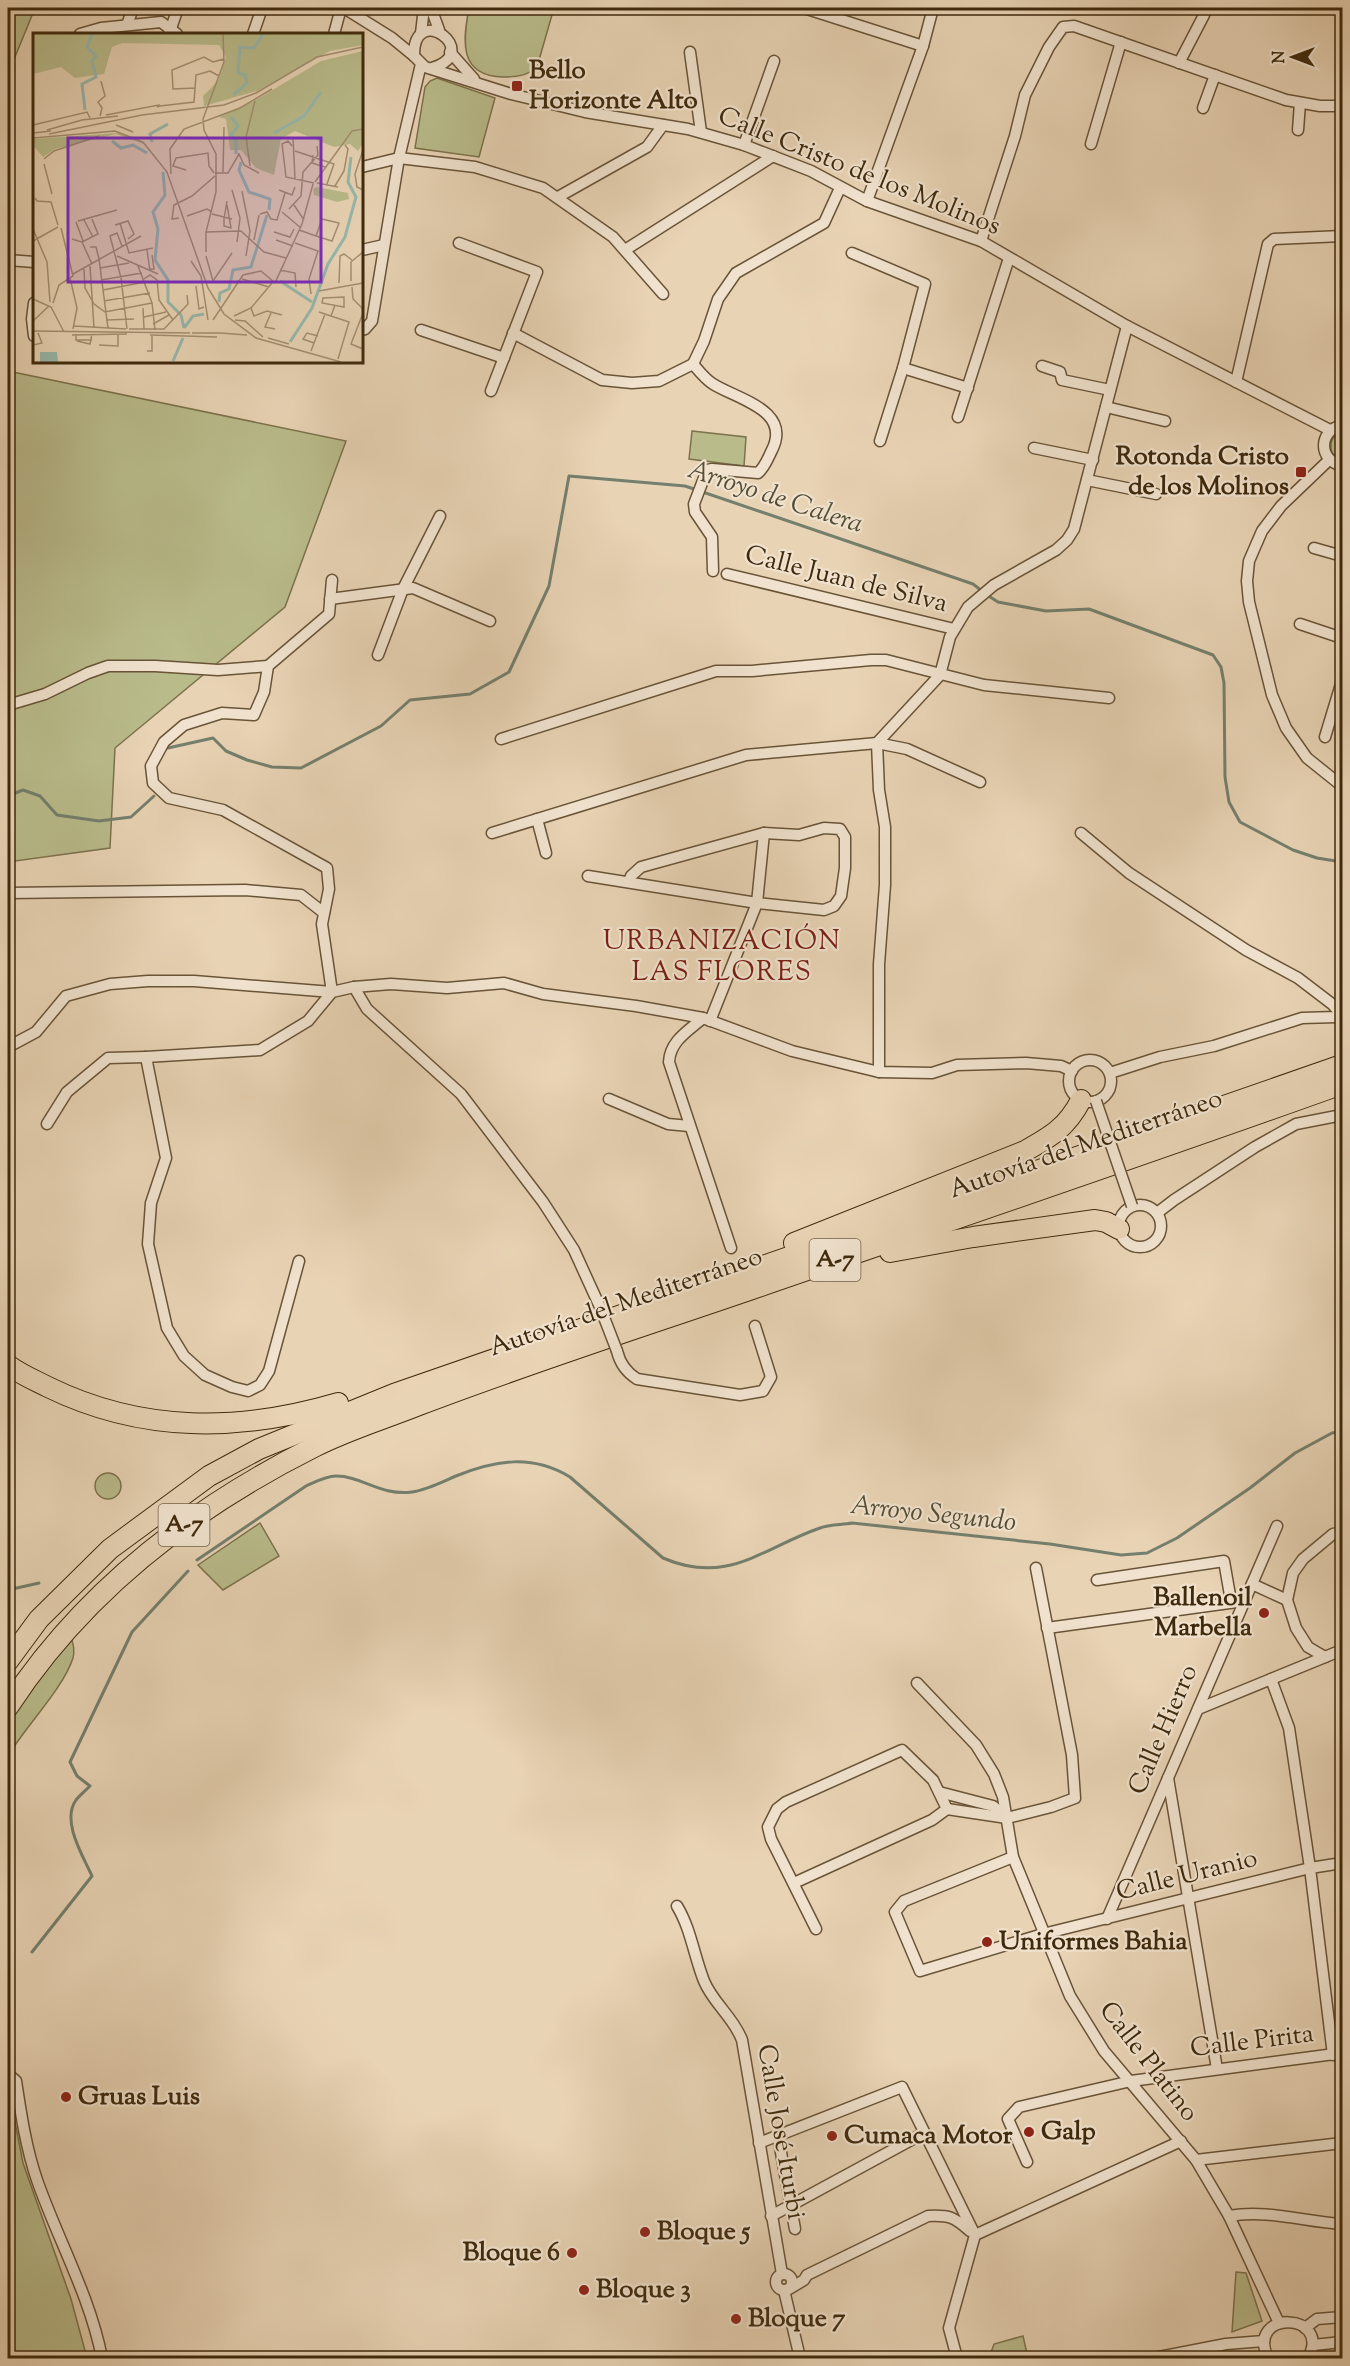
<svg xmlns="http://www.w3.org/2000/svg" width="1350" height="2366" font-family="'Sorts Mill Goudy',serif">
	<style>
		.green { fill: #b9bb8b; stroke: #7c724c; stroke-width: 1.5 }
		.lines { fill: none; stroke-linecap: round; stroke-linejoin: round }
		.stream { stroke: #747f6d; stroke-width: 3 }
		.street-casing { stroke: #695437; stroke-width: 13 }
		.highway-casing { stroke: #3f2a0d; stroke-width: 22 }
		.street { stroke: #f0e2ce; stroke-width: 10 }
		.highway { stroke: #e8d3b4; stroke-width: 20 }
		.street-bridge-casing { stroke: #695437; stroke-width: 13; stroke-linecap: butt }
		.street-bridge { stroke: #f0e2ce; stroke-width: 10 }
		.poi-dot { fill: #8f2418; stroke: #f0e2ce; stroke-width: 2 }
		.labels { text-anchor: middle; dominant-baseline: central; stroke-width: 4.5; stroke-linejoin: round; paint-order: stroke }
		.shield { fill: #f0e2ce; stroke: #746147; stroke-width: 1.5 }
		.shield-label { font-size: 24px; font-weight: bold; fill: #3f2a0d }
		.poi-label { font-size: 26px; font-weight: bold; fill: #3f2a0d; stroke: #f0e2ce; text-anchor: start }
		.street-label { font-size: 26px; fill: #3f2a0d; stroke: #f0e2ce }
		.water-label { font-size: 27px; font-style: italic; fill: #554e35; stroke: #f0e2ce }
		.neighbourhood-label { font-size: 27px; letter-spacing: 1.5px; fill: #7a1f14; stroke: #f0e2ce }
		.inset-river { fill: none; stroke: #97b8ad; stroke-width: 3 }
		.inset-road { fill: none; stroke: #a48f71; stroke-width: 1.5 }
		.view { fill: #7b2cbf; fill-opacity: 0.15; stroke: #7b2cbf; stroke-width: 3 }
		.inset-edge { fill: none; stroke: #3f2a0d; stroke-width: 3 }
	</style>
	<rect width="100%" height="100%" fill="#e8d3b4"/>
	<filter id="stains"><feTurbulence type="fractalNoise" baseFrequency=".00333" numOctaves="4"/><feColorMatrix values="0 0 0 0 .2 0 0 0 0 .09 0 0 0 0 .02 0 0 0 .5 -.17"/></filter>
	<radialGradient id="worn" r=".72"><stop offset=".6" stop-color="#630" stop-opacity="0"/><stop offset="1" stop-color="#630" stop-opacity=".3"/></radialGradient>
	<!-- green -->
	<g class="green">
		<path d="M8,8H35L8,74Z"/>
		<path d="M469,8H554L537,67C526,76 517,77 503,77C458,76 463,40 469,8Z"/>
		<path d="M437,78L495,98L479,157L415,148L425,87L430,81Z"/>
		<path d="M8,371L346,441L285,607L115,748L110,848L8,862Z"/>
		<path d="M692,431L746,437L744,466L689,459Z"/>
		<path d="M1342,432V460L1332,453C1329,443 1332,435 1342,432Z"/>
		<circle cx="108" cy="1486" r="13"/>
		<path d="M260,1523L279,1556L223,1590L198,1565Z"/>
		<path d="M70,1635C73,1642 75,1651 73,1658C63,1689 25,1727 8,1756V1722L26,1694Z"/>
		<path d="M8,2086L23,2163L71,2299L87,2358H10L8,2332Z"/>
		<path d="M1236,2272L1246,2273L1262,2321L1232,2332Z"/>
		<path d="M1023,2336L1028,2358H977L990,2355L994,2344Z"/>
	</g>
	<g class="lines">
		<!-- stream -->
		<g class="stream">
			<path d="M987,595L998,602L1046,611L1089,609L1213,655L1221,667L1224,683L1225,777L1229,802L1240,822L1293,850L1317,858L1342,862"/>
			<path d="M168,748L213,738L226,751L247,760L272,767L301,768L381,726L410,700L470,694L509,672L549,586L569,476L685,486L973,584L982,591"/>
			<path d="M8,807L13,794L23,790L40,796L57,815L99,821L131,817L154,796"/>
			<path d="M197,1560L306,1486C315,1482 326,1476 336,1476C362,1476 380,1496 412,1492C427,1490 442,1482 456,1476C496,1460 532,1454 570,1477L663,1558C728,1586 762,1548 820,1528C830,1524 842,1525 852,1523L1050,1544L1121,1555L1147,1553L1177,1538L1250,1488L1295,1453L1332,1433L1342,1431"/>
			<path d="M8,1590L39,1583"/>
			<path d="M32,1952L92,1876C83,1856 61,1821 76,1800C80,1795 85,1791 90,1786L77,1776L70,1762L132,1632L188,1571"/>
		</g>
		<!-- street casing -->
		<g class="street-casing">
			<g id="street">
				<path d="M344,8L392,38L414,56"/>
				<path d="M431,8L439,30"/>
				<path d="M804,8L923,46"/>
				<path d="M127,25L133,8"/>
				<path d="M421,33L424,8"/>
				<path d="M80,34L101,28L161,22L177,34"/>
				<path d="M169,34L178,8"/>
				<path d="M253,34L262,8"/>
				<path d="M334,34L341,8"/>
				<path d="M450,52L474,79"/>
				<path d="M690,52L701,132"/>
				<path d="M1179,63L1204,15"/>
				<path d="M432,68C485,52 413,0 414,56L425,67L511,94L585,112L688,129L744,145L811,171L867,201L981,241L1127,326L1330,430"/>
				<path d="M1203,108L1215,75"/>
				<path d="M1298,130L1300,103"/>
				<path d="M1091,144L1121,42"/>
				<path d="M744,145L774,61"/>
				<path d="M362,167L399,158L475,167L543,188L613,237L663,294"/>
				<path d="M558,197L647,147L663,125"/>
				<path d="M867,201L923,46L933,8"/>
				<path d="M981,241L1015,136L1025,95L1049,47L1063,27L1074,26L1286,100L1320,106H1342"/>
				<path d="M459,243L537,272L491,391"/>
				<path d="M362,250L384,245"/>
				<path d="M625,250L773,156"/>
				<path d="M852,253L925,284L903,368L880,441"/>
				<path d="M8,260L34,262"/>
				<path d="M34,303L32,319L34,336"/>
				<path d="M362,330L365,329L372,321L399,158L421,64"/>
				<path d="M421,330L504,358"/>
				<path d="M513,333L602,380L632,383L659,381L693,364"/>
				<path d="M693,364C699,371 705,379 713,384C737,399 792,410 772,450C768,458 765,467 758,473L712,469L707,470L694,504L695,512L712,537L713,571"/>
				<path d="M693,364L704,341L718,299L736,273L824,223L840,188"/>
				<path d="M1042,366L1060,372L1062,380L1110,390"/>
				<path d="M903,368L968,388"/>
				<path d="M1236,382L1268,244L1274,239L1342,236"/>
				<path d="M1106,407L1165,421"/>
				<path d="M958,417L1009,258"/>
				<path d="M1342,425C1318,431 1318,460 1342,466"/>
				<path d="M1034,448L1093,460"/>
				<path d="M1329,460L1281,506L1262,531L1249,561L1247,581L1249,602L1272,695L1286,728L1307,758L1342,786"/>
				<path d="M1087,480L1156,494"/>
				<path d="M1314,548L1342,556"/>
				<path d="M727,574L954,629"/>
				<path d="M332,580L329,614L268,666L264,692L254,715L222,713L184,725L164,742L151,766L153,783L169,798L223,810L327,868L329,889L322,924L332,992"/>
				<path d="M330,599L413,588L490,621"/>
				<path d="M1300,624L1342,638"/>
				<path d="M378,655L403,589L440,516"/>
				<path d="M8,705L45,694L88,673L108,666H155L218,670L268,666"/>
				<path d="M1325,737L1342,681"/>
				<path d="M501,739L716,671H752L871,660H886L984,685L1109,698"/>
				<path d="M537,819L546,853"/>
				<path d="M492,833L746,755L877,743L907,749L980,782"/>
				<path d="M1081,833L1129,873L1246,950L1298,978L1332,1004L1340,1013L1336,1017L1302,1018L1214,1046L1160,1057L1110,1073"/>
				<path d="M588,876L757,903L824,910L834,906L841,896L845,868V837L840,829L824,828L799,835L764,833L641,867L631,876L629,882"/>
				<path d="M8,893L245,890L301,895L324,913"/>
				<path d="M354,987L367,1009L461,1094L543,1202L574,1250L600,1307"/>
				<path d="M703,1018C688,1031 670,1041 669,1062L731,1248"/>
				<path d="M710,1021L757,903L764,833"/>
				<path d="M8,1047L36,1032L66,996L110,984L148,981H194L332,992"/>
				<circle cx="1090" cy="1081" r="21"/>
				<path d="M879,1072V964L885,885V827L879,790L877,743L940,675L950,637L968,607L994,585L1056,550L1067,540L1074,529L1127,326"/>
				<path d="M609,1099L668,1124L689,1126"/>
				<path d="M47,1124L67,1092L108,1058L146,1057"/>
				<circle cx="1140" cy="1226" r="21"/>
				<path d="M1157,1213L1174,1200L1255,1147L1296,1124L1342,1115"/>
				<path d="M299,1261L269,1371L260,1385L248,1391L232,1387L205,1375L184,1356L167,1328L148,1244L151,1203L166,1158L146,1057L260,1050L308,1021L332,992L354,987L391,984L447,988L504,983L543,994L636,1006L703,1018L792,1051L879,1072L932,1073L957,1065L1026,1063L1061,1066L1072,1071"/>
				<path d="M617,1351C620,1364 626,1372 637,1379L740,1395L763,1391L771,1377L755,1326"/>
				<path d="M1097,1580L1224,1561L1231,1601"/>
				<path d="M1252,1584L1287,1600"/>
				<path d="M1047,1628L1244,1601"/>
				<path d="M1325,1657L1308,1647L1296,1628L1287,1600L1293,1573L1303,1559L1333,1534L1342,1532"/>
				<path d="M1271,1679L1289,1728L1310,1868L1333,2055"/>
				<path d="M917,1683L976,1745L994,1774L1003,1797L1013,1857L1070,1996L1104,2051L1196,2160L1229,2216L1279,2323"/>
				<path d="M1198,1709L1342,1650"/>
				<path d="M1168,1778L1217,2069"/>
				<path d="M939,1792L993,1806L1007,1818"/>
				<path d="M947,1809L1007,1818L1051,1807L1075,1798L1072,1755L1036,1568"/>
				<path d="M1013,1857L904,1901L895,1912L920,1971L1043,1934L1310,1868L1342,1863"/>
				<path d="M794,1883L932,1820L947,1809"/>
				<path d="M677,1906C691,1929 694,1956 704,1981C713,2003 734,2018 742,2040L782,2274"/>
				<path d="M1107,1919L1277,1526"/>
				<path d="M816,1929L771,1839L768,1827L777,1809L786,1802L902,1750L933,1780L947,1809"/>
				<path d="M8,2074L16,2081C21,2114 26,2148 37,2180C58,2240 90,2296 102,2358"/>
				<path d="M778,2136L795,2229"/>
				<path d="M759,2143L902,2087L975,2235"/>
				<path d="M1196,2160L1342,2143"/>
				<path d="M1027,2162L1008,2119L1019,2107L1131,2081L1342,2053"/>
				<path d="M771,2216L924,2133"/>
				<path d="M1229,2216C1267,2209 1305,2222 1342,2224"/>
				<circle cx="784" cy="2282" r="8"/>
				<path d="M789,2289L804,2280L807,2275L928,2216C950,2215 954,2217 970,2231"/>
				<path d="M784,2290L800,2358"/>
				<path d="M1305,2328L1317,2319L1342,2317"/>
				<path d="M1313,2345L1342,2342"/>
				<path d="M957,2358L949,2328L975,2235L1181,2141"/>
				<path d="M1154,2358L1226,2344L1264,2341"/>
				<path d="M1268,2358C1245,2309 1333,2312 1308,2358"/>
			</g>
		</g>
		<!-- highway casing -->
		<g class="highway-casing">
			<g id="highway">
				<path d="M794,1243L1025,1151C1052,1136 1067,1127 1081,1100"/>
				<path d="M890,1252L973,1237L1095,1220L1106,1222L1119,1229"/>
				<path d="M8,1365C20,1374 34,1380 48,1387C142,1433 239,1432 338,1403"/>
				<path d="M8,1661L39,1619L110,1549L209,1476L259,1449L394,1394L1342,1065"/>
				<path d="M8,1707C83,1592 192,1508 314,1447C347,1430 384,1419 419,1405C529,1363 641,1327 752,1289C949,1221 1147,1154 1342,1084"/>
			</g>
		</g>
		<!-- street -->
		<use href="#street" class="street"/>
		<!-- highway -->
		<use href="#highway" class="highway"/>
		<!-- street-bridge casing -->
		<g class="street-bridge-casing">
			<g id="street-bridge">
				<path d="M1096,1101L1132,1206"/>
				<path d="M600,1307L617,1351"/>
			</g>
		</g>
		<!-- street-bridge -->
		<use href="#street-bridge" class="street-bridge"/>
	</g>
	<!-- markers -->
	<g class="poi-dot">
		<rect x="511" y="80" width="12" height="12" rx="3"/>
		<rect x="1295" y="466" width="12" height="12" rx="3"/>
		<circle cx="1264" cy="1613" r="6"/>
		<circle cx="987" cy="1942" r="6"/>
		<circle cx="66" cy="2097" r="6"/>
		<circle cx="1029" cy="2132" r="6"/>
		<circle cx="832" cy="2136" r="6"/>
		<circle cx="645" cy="2232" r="6"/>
		<circle cx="572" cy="2253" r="6"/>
		<circle cx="584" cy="2290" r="6"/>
		<circle cx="736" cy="2319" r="6"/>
	</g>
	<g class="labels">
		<!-- shield labels -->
		<g class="shield">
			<rect x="809.5" y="1239" width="51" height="42" rx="4.5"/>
			<rect x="158.5" y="1504" width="51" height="42" rx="4.5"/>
		</g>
		<g class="shield-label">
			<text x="835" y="1260">A-7</text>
			<text x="184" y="1525">A-7</text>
		</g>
		<!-- poi labels -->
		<g class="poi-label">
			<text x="529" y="71">Bello<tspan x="529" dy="30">Horizonte Alto</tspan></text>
			<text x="1289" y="457" text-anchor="end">Rotonda Cristo<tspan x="1289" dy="30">de los Molinos</tspan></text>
			<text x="1252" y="1598" text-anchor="end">Ballenoil<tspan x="1252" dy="30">Marbella</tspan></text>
			<text x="999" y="1942">Uniformes Bahia</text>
			<text x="78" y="2097">Gruas Luis</text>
			<text x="1041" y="2132">Galp</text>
			<text x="844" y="2136">Cumaca Motor</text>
			<text x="657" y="2232">Bloque 5</text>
			<text x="560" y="2253" text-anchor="end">Bloque 6</text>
			<text x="596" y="2290">Bloque 3</text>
			<text x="748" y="2319">Bloque 7</text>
		</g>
		<!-- street labels -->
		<g class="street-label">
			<text transform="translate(859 172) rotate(22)">Calle Cristo de los Molinos</text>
			<text transform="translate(846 580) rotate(14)">Calle Juan de Silva</text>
			<text transform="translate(1086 1145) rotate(-19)">Autovía del Mediterráneo</text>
			<text transform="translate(626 1303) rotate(-19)">Autovía del Mediterráneo</text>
			<text transform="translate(1164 1730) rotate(-67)">Calle Hierro</text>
			<text transform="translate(1187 1876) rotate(-14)">Calle Uranio</text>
			<text transform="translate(1252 2042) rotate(-7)">Calle Pirita</text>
			<text transform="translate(1148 2062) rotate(52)">Calle Platino</text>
			<text transform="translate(780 2132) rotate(80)">Calle José Iturbi</text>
		</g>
		<!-- water labels -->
		<g class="water-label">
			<text transform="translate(775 498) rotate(18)">Arroyo de Calera</text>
			<text transform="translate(933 1515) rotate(6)">Arroyo Segundo</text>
		</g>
		<!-- neighbourhood labels -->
		<g class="neighbourhood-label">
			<text x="722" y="942">URBANIZACIÓN<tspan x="722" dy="31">LAS FLORES</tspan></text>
		</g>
	</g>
	<!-- overview -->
	<g transform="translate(33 33)">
		<rect width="330" height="330" fill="#e8d3b4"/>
		<path d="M0,1H330V12L297,18L224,58L171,73L170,63L185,48L193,24L186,12L89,10L79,14L71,41L42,45L28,34L0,41ZM330,18V110L325,118L317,111L301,114L262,98L248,106L241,142L223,135L208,117H197L193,86L186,84L228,64L288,28ZM86,100L100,104L113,112L83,101L22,116L10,124L0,112V106ZM284,154L315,160L316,166L304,169L281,162L280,156Z" fill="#b9bb8b"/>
		<path d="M7,319H24L25,329H35H7Z" fill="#97b8ad"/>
		<path class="inset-river" d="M200,62L214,50L212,42L205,40L207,14L221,15L230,1M52,77L49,51L63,44L59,28L63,23L54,14L59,2L56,1M198,84L205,93L198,102L203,107V121M241,100L271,83L288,59M79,108L88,115L100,112L114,120M119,109L117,101L135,91M208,129L206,137L216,159L237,166L236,177M130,139L132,162L120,179L125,196L122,227L135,247V269L148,282L151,295M247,248L279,269M186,269L187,260L196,256L200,237L218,234L234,182M151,295L160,283L171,281M257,309L279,275L295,231L312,204L323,164L315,149L318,124M140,328L150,305"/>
		<path class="inset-road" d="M162,55L140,56L139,37L171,24L180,29L191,26M127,73L161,69L163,42L177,38L186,43M73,82L126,72L127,73L124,74M67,83L69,75L65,69L72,63L68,48M0,92L54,79L57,85M83,92L100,99M14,97L49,87L85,83M0,100L18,98M16,101L109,82L191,72L223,60L284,24L330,14M0,105L82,98L110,109L134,139L175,255L191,281L223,305L308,329M260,105L262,146M259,113L255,108L249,111L253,144L281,150M330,117L322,141L324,154L330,157M262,118L301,131L294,151M280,122L279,130L292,134M11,126L21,118L66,103M11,131L19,161M217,133L213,104L222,68M153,137L140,133L143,125L175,120L176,133L181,140M190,139L191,94M182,140H195L206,121L211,132L226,140M138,141L137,116L151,96L207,75L239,56M282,149L319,98L330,96M284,150L305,154M302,153L311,138L315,116L312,112M199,157L207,185L204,209M246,157L259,162L262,154M209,158L217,198L213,223M2,165L4,168L18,169L25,192M194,172L198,195L191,193V186L194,168M261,172L271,187M256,176L268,163L270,139L285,122L284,113M249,179L268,195M179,181L199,186M227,181L234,179L238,186L244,187L252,160M154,183L174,176L179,179M146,185L139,186L141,172L159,163L182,143M51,187L60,204M45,188L84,177M43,189L50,208M87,190L96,220L120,215M82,192L95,188L101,201L95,206M0,196L14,229L17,269M266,197L283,203L299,208L306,190L289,186L283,203M173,199L208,198L231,219L253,225M241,199L257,204L261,196M39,206L49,209L59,231M221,207L226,182M243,207L260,213M0,208L25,194M49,209L65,201L59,186M262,210L285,218L276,246L278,261M89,213L84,200L77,203L88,245L94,296M57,214H63L66,226L75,295M114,217L117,238M173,219V199L183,159V121L171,97L170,86L191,29L190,1M84,223L125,241M173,223L180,248L199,220M158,228L168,243L175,287M57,233L61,295M105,233L119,270L122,297M67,235L96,230M51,236L52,255L61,271L72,279L119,270M117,236H121L119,222M247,237L262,240L263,254M40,241L108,203M37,245L44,275L40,296M111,246L117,242L124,247L126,267L140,287M209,246L236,254M68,247L109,240M318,248V229L330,219M242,250L269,191L280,151M306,250L307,223L311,221L319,227M163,253L166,276L171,274M319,254L320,266L330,276M70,257L112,249M286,258L330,250M311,264V274L289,270L290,265ZM0,266L18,274L31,299M71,268L117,260M20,270L26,252L40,243L28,195M110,275L111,296M218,275L221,283L234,278L249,282M286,279L298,283L302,272M238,280L232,294L242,296M330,280L318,311L330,316M201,283L218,275L239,250M298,283L316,289L305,326M111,284L133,279M73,287L101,286M180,287L210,242L228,238L242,250M202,287L212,288L230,304M0,288L16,273M120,291L136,282M41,293L93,296M96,296H131L155,271L154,262M0,298L157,300M159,300H187M187,300L214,302M43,301V307H59M39,302L94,301M117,302L152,303M152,303L184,304M235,305L256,311M44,308L57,311L59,301M281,310L270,306L274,300L285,303M0,312L9,310L5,300M66,312L85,313V302M114,318H119V302M278,318L292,281"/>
		<path class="view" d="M35,105H288V249H35Z"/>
		<rect width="330" height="330" class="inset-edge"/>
	</g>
	<!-- margin -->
	<rect width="1350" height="2366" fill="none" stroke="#e8d3b4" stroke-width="30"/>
	<rect x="9" y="9" width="1332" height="2348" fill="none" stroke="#3f2a0d" stroke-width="3"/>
	<rect x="15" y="15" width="1320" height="2336" fill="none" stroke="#3f2a0d" stroke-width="1.5"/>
	<!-- north arrow -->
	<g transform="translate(1293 57) rotate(270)" stroke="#f0e2ce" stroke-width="4.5" paint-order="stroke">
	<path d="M0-4.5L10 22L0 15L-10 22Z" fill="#3f2a0d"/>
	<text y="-9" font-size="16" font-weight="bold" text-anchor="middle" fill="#3f2a0d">N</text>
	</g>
	<rect width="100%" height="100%" filter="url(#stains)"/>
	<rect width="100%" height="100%" fill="url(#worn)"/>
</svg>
